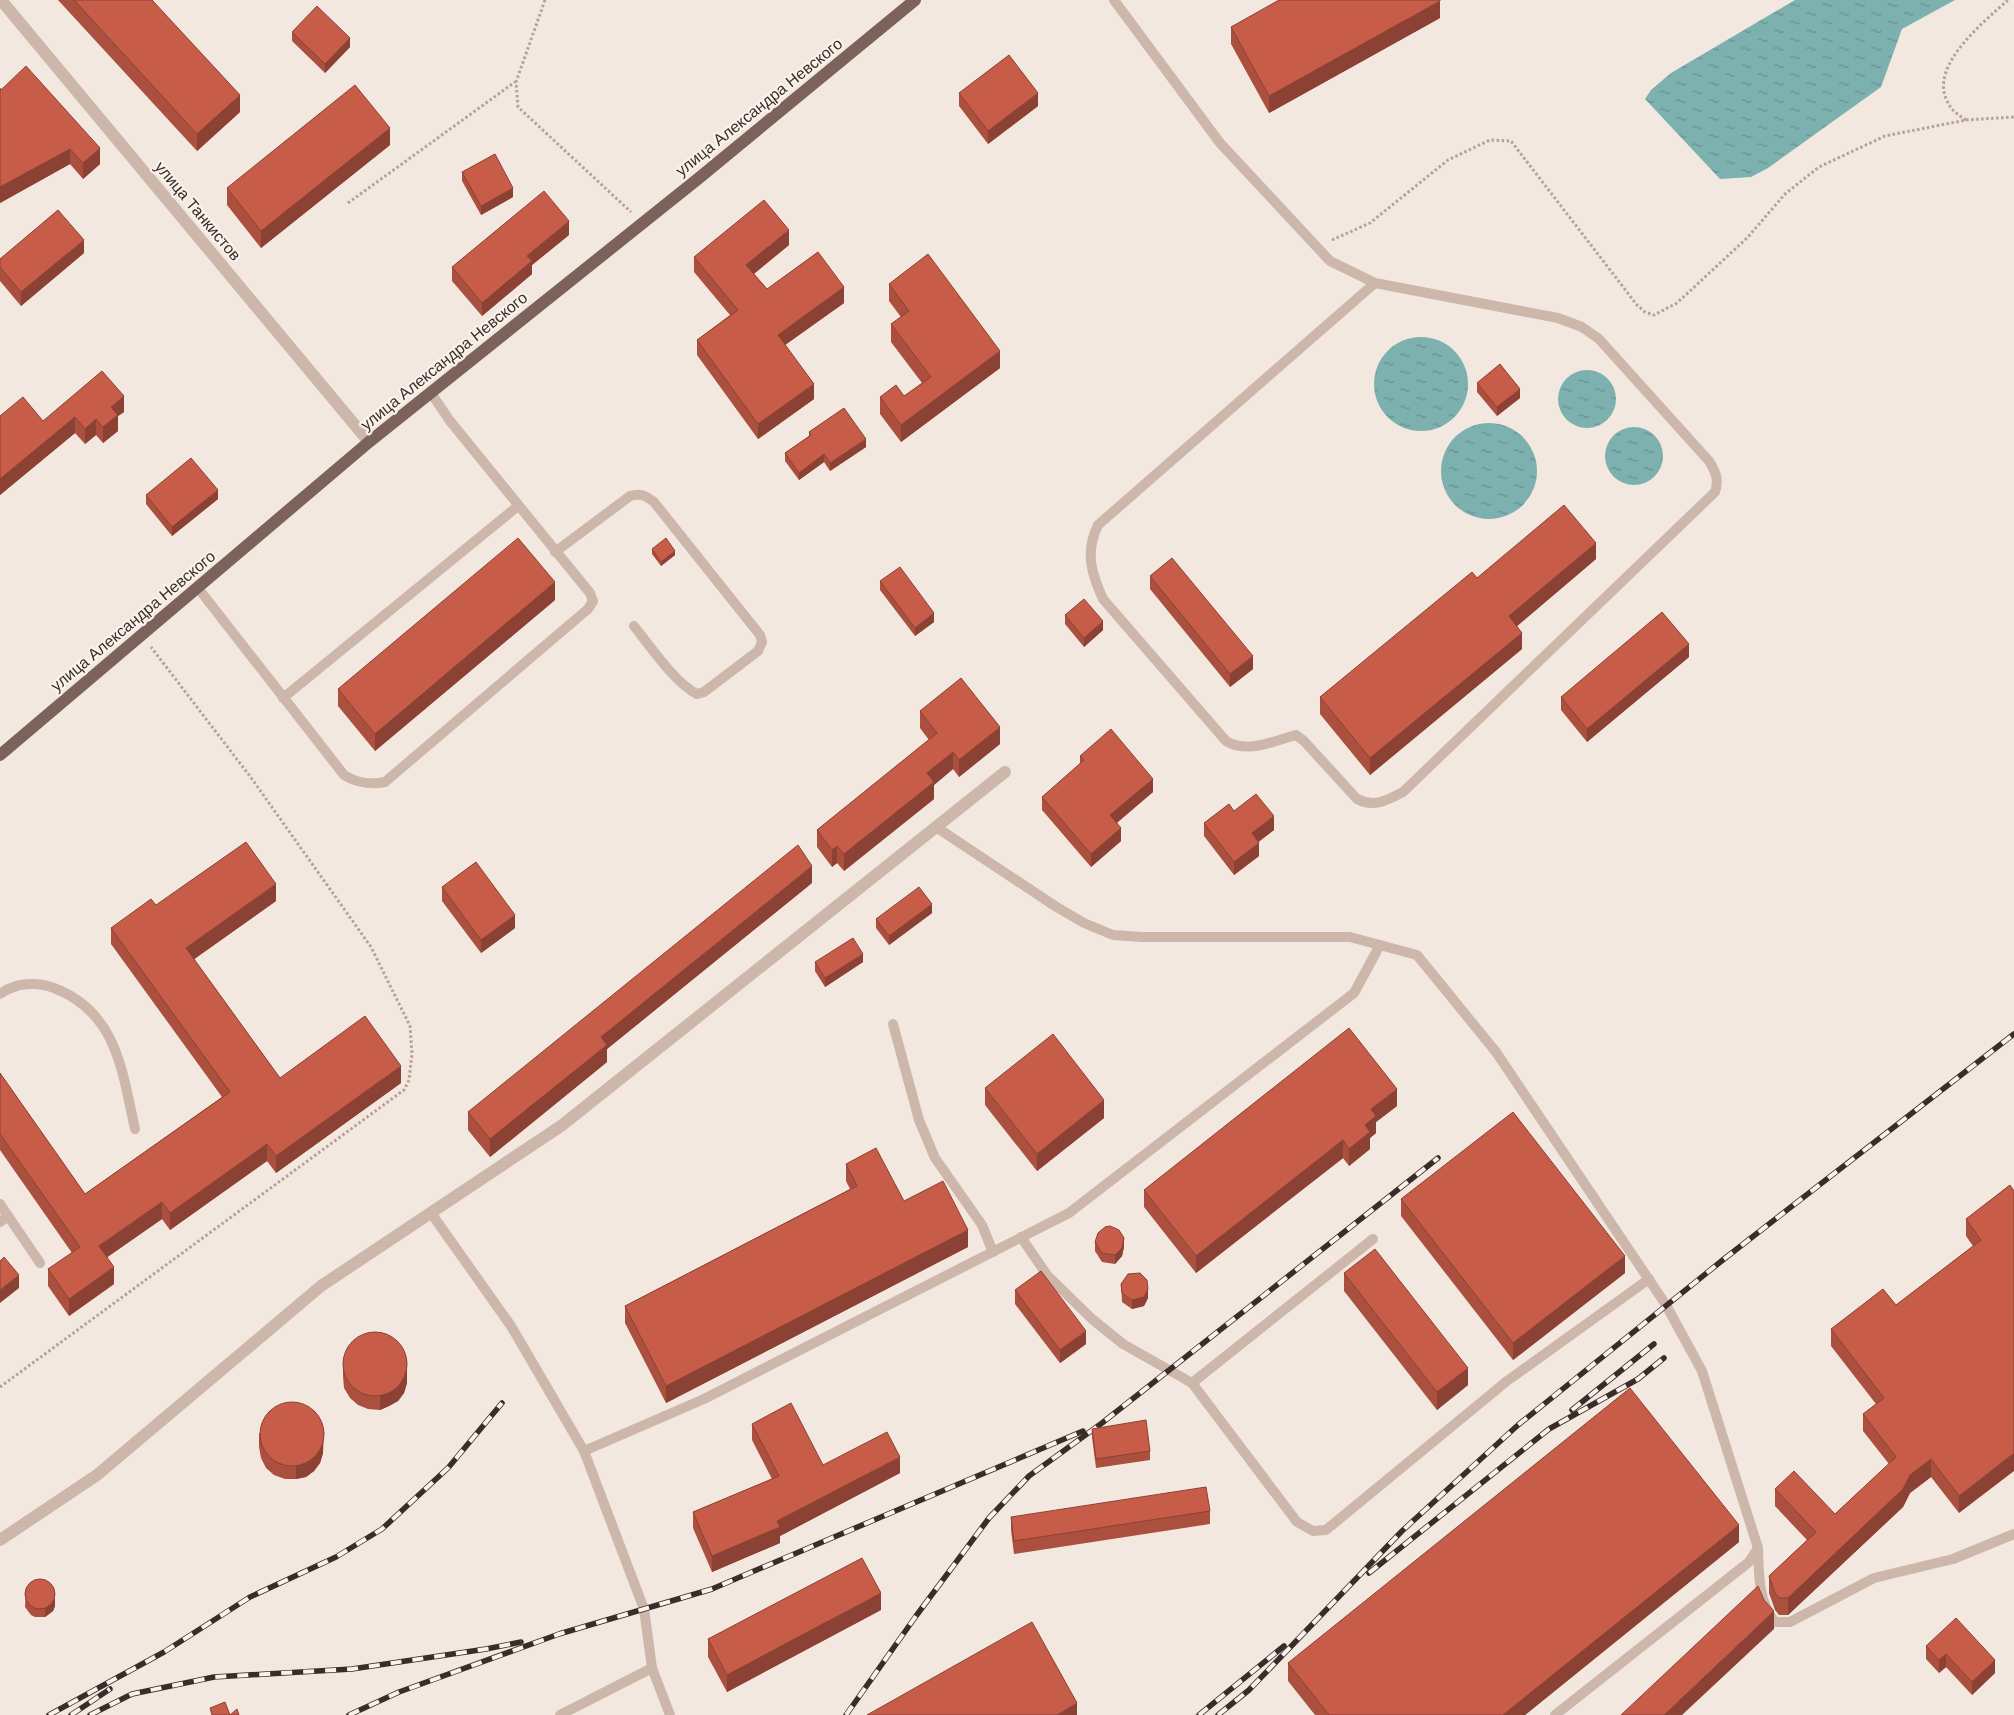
<svg xmlns="http://www.w3.org/2000/svg" width="2014" height="1715" font-family="'DM Sans',sans-serif">
	<style>
		.water { fill: url(#water-ripples) }
		.lines { fill: none; stroke-linecap: round; stroke-linejoin: round }
		.path { stroke: #b8a094; stroke-width: 3; stroke-dasharray: 2.5 2.5; stroke-linecap: butt }
		.lane { stroke: #ccb7aa; stroke-width: 10 }
		.street { stroke: #ccb7aa; stroke-width: 12 }
		.primary { stroke: #7b635b; stroke-width: 12 }
		.rail-casing { stroke: #392d2a; stroke-width: 5.5 }
		.rail { stroke: #faf2eb; stroke-width: 4; stroke-dasharray: 11; stroke-linecap: butt }
		.wall { fill: #ab503f }
		.shaded-wall { fill: #8b4133 }
		.building { fill: #c75d49; stroke: #8b4133 }
		.labels { text-anchor: middle; dominant-baseline: central; stroke-width: 4.5; stroke-linejoin: round; paint-order: stroke }
		.street-label { font-size: 16px; fill: #392d2a; stroke: #faf2eb }
	</style>
	<defs>
		<pattern id="water-ripples" width="26" height="14" patternUnits="userSpaceOnUse" patternTransform="scale(1.25)"><rect width="26" height="14" fill="#7db1af"/><path d="M2 4q2-2 4 0t4 0M15 11q2-2 4 0t4 0" fill="none" stroke="#67908f"/></pattern>
	</defs>
	<rect width="100%" height="100%" fill="#f3e8df"/>
	<!-- water -->
	<g class="water">
		<path d="M1795,0H1955L1902,29L1881,87L1768,168L1751,177L1720,179L1645,99L1651,90L1671,73Z"/>
		<circle cx="1421" cy="384" r="47"/>
		<circle cx="1587" cy="399" r="29"/>
		<circle cx="1489" cy="471" r="48"/>
		<circle cx="1634" cy="456" r="29"/>
	</g>
	<g class="lines">
		<!-- path -->
		<g class="path">
			<path d="M545,0L516,82L518,107L631,212"/>
			<path d="M1966,120C1958,115 1951,110 1947,101C1929,65 1985,21 2008,0"/>
			<path d="M348,203L515,82"/>
			<path d="M1332,240L1370,223L1448,160L1490,140L1511,141L1637,305L1645,312L1654,315L1677,303L1748,237L1785,194L1819,167L1885,136L1966,120L2014,117"/>
			<path d="M0,1387L404,1090L409,1080L412,1054L410,1026L371,947L252,779L151,647"/>
		</g>
		<!-- lane -->
		<g class="lane">
			<path d="M1114,0L1220,143L1330,261L1375,283L1558,318L1582,327L1599,339L1709,461C1716,472 1719,480 1715,492L1403,792C1388,800 1374,808 1357,799L1304,741L1296,735C1274,741 1247,754 1226,741L1103,599C1091,573 1085,552 1098,525L1375,283"/>
			<path d="M555,552L630,496C640,493 645,495 654,502L760,635L762,642L758,651L704,692L697,694C675,683 650,646 634,626"/>
			<path d="M198,588L344,775C357,783 369,785 385,782L588,609L593,601L590,593L450,421L431,393"/>
			<path d="M283,698L518,506"/>
			<path d="M936,827L1055,906L1084,923L1113,935L1142,937H1350L1417,955L1496,1052L1666,1305L1702,1371L1758,1548L1749,1562L1555,1715"/>
			<path d="M0,994C15,983 36,981 54,988C117,1012 122,1071 135,1129"/>
			<path d="M893,1024L919,1120L935,1158L982,1225L993,1252"/>
			<path d="M0,1204L40,1263"/>
			<path d="M431,1213L511,1326L584,1451L644,1609L652,1668L670,1715"/>
			<path d="M0,1222L8,1216"/>
			<path d="M1021,1237L1047,1275L1092,1319L1123,1344L1192,1383L1297,1522L1313,1531L1326,1530L1507,1381L1649,1279"/>
			<path d="M1192,1383L1373,1239"/>
			<path d="M584,1451L704,1399L1069,1213L1354,993L1380,945"/>
			<path d="M1758,1548C1759,1575 1758,1601 1775,1622H1790L1874,1578L1953,1559L2014,1534"/>
			<path d="M560,1715L652,1668"/>
		</g>
		<!-- street -->
		<g class="street">
			<path d="M1,0L369,442"/>
			<path d="M0,1540L97,1475L321,1286L561,1126L1005,772"/>
		</g>
		<!-- primary -->
		<path class="primary" d="M0,755L369,442L699,178L915,0"/>
		<!-- rail casing -->
		<g class="rail-casing">
			<g id="rail">
				<path d="M1572,1410L1654,1344"/>
				<path d="M1369,1573L1549,1429L1638,1379L1664,1358"/>
				<path d="M49,1715L164,1652L250,1597L336,1557L382,1529L448,1468L502,1403"/>
				<path d="M71,1715L110,1689"/>
				<path d="M90,1715L132,1694L214,1677L352,1669L486,1649L521,1642"/>
				<path d="M349,1715L399,1692L559,1634L712,1589L1083,1431"/>
				<path d="M846,1715L916,1616L989,1518L1029,1476L1102,1423L1438,1158"/>
				<path d="M1199,1715L1284,1646"/>
				<path d="M1218,1715L1249,1690L1402,1531L1518,1425L1724,1259L2014,1034"/>
			</g>
		</g>
		<!-- rail -->
		<use href="#rail" class="rail"/>
	</g>
	<!-- wall -->
	<g class="wall">
		<path d="M58,0H152L240,112L197,151Z"/>
		<path d="M1440,18L1269,113L1231,44V27Z"/>
		<path d="M292,32L350,47L325,73L292,41Z"/>
		<path d="M0,88L100,164L83,179L70,164L0,203Z"/>
		<path d="M959,93L1038,106L988,144L959,106Z"/>
		<path d="M390,145L261,248L227,205V188Z"/>
		<path d="M462,172L513,197L481,215L462,181Z"/>
		<path d="M569,235L532,265V274L482,316L452,281V267Z"/>
		<path d="M789,245L754,274L767,289L844,303L785,345L814,399L758,439L697,355V340L730,315L694,272V257Z"/>
		<path d="M84,253L21,306L0,281V259Z"/>
		<path d="M889,284L1000,368L901,442L880,414V397L904,396L922,383L891,342V324L901,317L889,301Z"/>
		<path d="M1477,383L1520,398L1497,416L1477,392Z"/>
		<path d="M124,412L118,416V431L103,443L96,435L85,444L75,433L0,495V416L43,421Z"/>
		<path d="M809,432L866,447L830,471L824,462L799,480L785,461V453L809,436Z"/>
		<path d="M146,495L218,499L172,536L146,504Z"/>
		<path d="M652,549L675,555L661,566L652,554Z"/>
		<path d="M1596,559L1517,626L1522,649L1370,775L1320,714V697L1477,578Z"/>
		<path d="M1150,576L1253,669L1230,687L1150,589Z"/>
		<path d="M880,581L934,622L915,636L880,590Z"/>
		<path d="M555,600L375,751L338,706V689Z"/>
		<path d="M1065,615L1103,630L1084,647L1065,624Z"/>
		<path d="M1689,657L1587,742L1561,710V697Z"/>
		<path d="M920,711L1000,744L959,777L953,769L934,785V799L844,871L837,863L832,867L817,847V830L929,740L920,728Z"/>
		<path d="M1080,756L1153,792L1117,823L1121,841L1091,867L1042,810V797L1080,764Z"/>
		<path d="M1234,811L1274,830L1258,842L1259,856L1234,875L1204,836V823Z"/>
		<path d="M812,883L607,1049V1062L490,1157L468,1130V1112Z"/>
		<path d="M442,887L515,928L481,953L442,901Z"/>
		<path d="M276,901L194,959L280,1078L401,1083L276,1173L267,1161L170,1230L162,1219L107,1257L114,1284L69,1316L48,1286V1269L72,1253L0,1150V1073L85,1194L222,1097L111,944V928L156,905Z"/>
		<path d="M932,913L889,945L876,928V919Z"/>
		<path d="M815,962H863L825,987L815,971Z"/>
		<path d="M985,1088L1104,1118L1037,1171L985,1105Z"/>
		<path d="M1397,1106L1376,1122V1133L1370,1138V1149L1349,1166L1343,1158L1196,1273L1144,1207V1190Z"/>
		<path d="M846,1164L904,1201L968,1247L666,1403L625,1323V1306L850,1189L846,1181Z"/>
		<path d="M2010,1185L1959,1513L1931,1477L1910,1493L1903,1507L1788,1615H1779L1775,1610L1769,1593V1576L1807,1540L1775,1506V1489L1835,1514L1889,1464L1863,1431V1414L1876,1404L1831,1346V1329L1896,1305L1973,1246L1966,1236V1219Z"/>
		<path d="M1401,1199L1625,1273L1513,1360L1401,1216Z"/>
		<path d="M1095,1242L1124,1247L1122,1256L1115,1264L1102,1262L1095,1251Z"/>
		<path d="M1344,1273L1468,1385L1437,1410L1344,1291Z"/>
		<path d="M1121,1284L1148,1298L1144,1306L1132,1309L1122,1302Z"/>
		<path d="M1015,1290L1086,1344L1060,1363L1015,1304Z"/>
		<path d="M343,1363L407,1383L404,1393L398,1401L389,1406L380,1410L368,1409L358,1405L350,1398L344,1388L343,1376Z"/>
		<path d="M752,1424L823,1465L900,1473L780,1536V1543L712,1572L693,1528V1512L772,1479L752,1440Z"/>
		<path d="M1092,1429L1150,1451V1460L1096,1468L1092,1437Z"/>
		<path d="M259,1433L323,1453L320,1463L314,1471L306,1477L296,1479H285L274,1475L266,1468L261,1458L259,1447Z"/>
		<path d="M1210,1511V1524L1014,1554L1011,1530V1517Z"/>
		<path d="M1739,1542L1525,1715H1315L1288,1681V1663Z"/>
		<path d="M26,1588L55,1606L53,1611L45,1617H35L31,1615L25,1607Z"/>
		<path d="M881,1610L727,1692L708,1657V1639Z"/>
		<path d="M1926,1646L1995,1673L1972,1695L1946,1667L1939,1673L1926,1659Z"/>
	</g>
	<!-- shaded-wall -->
	<g class="shaded-wall">
		<path d="M1440,1V18L1269,113V96Z"/>
		<path d="M350,38V47L325,73V64Z"/>
		<path d="M1038,93V106L988,144V131Z"/>
		<path d="M240,95V112L197,151V134Z"/>
		<path d="M390,128V145L261,248V231Z"/>
		<path d="M100,148V164L83,179V163Z"/>
		<path d="M70,149V164L0,203V187Z"/>
		<path d="M513,188V197L481,215V206Z"/>
		<path d="M569,221V235L532,265V274L482,316V303L527,256Z"/>
		<path d="M789,230V245L746,280V265Z"/>
		<path d="M84,240V253L21,306V292Z"/>
		<path d="M844,287V303L778,350V335Z"/>
		<path d="M1000,351V368L901,442V425Z"/>
		<path d="M814,384V399L758,439V424Z"/>
		<path d="M1520,389V398L1497,416V407Z"/>
		<path d="M124,396V412L118,416V431L103,443V427L111,407Z"/>
		<path d="M75,417V433L0,495V479Z"/>
		<path d="M96,419V435L85,444V429Z"/>
		<path d="M866,439V447L830,471V463Z"/>
		<path d="M824,454V462L799,480V473Z"/>
		<path d="M218,490V499L172,536V527Z"/>
		<path d="M1596,543V559L1509,633V616Z"/>
		<path d="M675,551V555L661,566V562Z"/>
		<path d="M555,582V600L375,751V734Z"/>
		<path d="M934,613V622L915,636V628Z"/>
		<path d="M1103,621V630L1084,647V638Z"/>
		<path d="M1522,633V649L1370,775V758Z"/>
		<path d="M1689,644V657L1587,742V729Z"/>
		<path d="M1253,656V669L1230,687V674Z"/>
		<path d="M1000,727V744L959,777V760Z"/>
		<path d="M953,752V769L934,785V799L844,871V854L927,773Z"/>
		<path d="M1153,779V792L1110,828V815Z"/>
		<path d="M1274,816V830L1252,847V833Z"/>
		<path d="M1121,828V841L1091,867V854Z"/>
		<path d="M1259,843V856L1234,875V862Z"/>
		<path d="M837,846V863L832,867V850Z"/>
		<path d="M812,866V883L607,1049V1062L490,1157V1139L601,1037Z"/>
		<path d="M276,884V901L186,965V948Z"/>
		<path d="M932,904V913L889,945V936Z"/>
		<path d="M515,915V928L481,953V940Z"/>
		<path d="M863,954V962L825,987V978Z"/>
		<path d="M401,1066V1083L276,1173V1156Z"/>
		<path d="M1397,1089V1106L1376,1122V1133L1370,1138V1149L1349,1166V1149L1365,1125L1371,1109Z"/>
		<path d="M1104,1100V1118L1037,1171V1154Z"/>
		<path d="M1343,1140V1158L1196,1273V1256Z"/>
		<path d="M267,1144V1161L170,1230V1213Z"/>
		<path d="M162,1202V1219L99,1263V1246Z"/>
		<path d="M968,1230V1247L666,1403V1386Z"/>
		<path d="M1124,1238V1247L1122,1256L1115,1264V1255Z"/>
		<path d="M1625,1256V1273L1513,1360V1343Z"/>
		<path d="M114,1267V1284L69,1316V1299Z"/>
		<path d="M19,1275V1288L0,1303V1290Z"/>
		<path d="M1148,1289V1298L1144,1306L1132,1309V1300Z"/>
		<path d="M1086,1331V1344L1060,1363V1350Z"/>
		<path d="M407,1360V1383L404,1393L398,1401L389,1406L380,1410V1396Z"/>
		<path d="M1468,1368V1385L1437,1410V1392Z"/>
		<path d="M324,1430L323,1453L320,1463L314,1471L306,1477L296,1479V1466Z"/>
		<path d="M2014,1453V1471L1959,1513V1496Z"/>
		<path d="M900,1457V1473L780,1536V1543L712,1572V1556Z"/>
		<path d="M1931,1459V1477L1910,1493L1903,1507L1788,1615V1598L1910,1475Z"/>
		<path d="M1739,1525V1542L1525,1715H1503Z"/>
		<path d="M881,1593V1610L727,1692V1675Z"/>
		<path d="M55,1597V1606L53,1611L45,1617V1608Z"/>
		<path d="M1774,1611V1629L1682,1715H1664Z"/>
		<path d="M1946,1654V1667L1939,1673V1660Z"/>
		<path d="M1995,1660V1673L1972,1695V1682Z"/>
		<path d="M1077,1703V1715H1057Z"/>
	</g>
	<!-- building -->
	<g class="building">
		<path d="M74,0H152L240,95L197,134Z"/>
		<path d="M1279,0H1440V1L1269,96L1231,27Z"/>
		<path d="M317,6L350,38L325,64L292,32Z"/>
		<path d="M1009,55L1038,93L988,131L959,93Z"/>
		<path d="M26,66L100,148L83,163L70,149L0,187V88L1,90Z"/>
		<path d="M355,85L390,128L261,231L227,188Z"/>
		<path d="M495,154L513,188L481,206L462,172Z"/>
		<path d="M544,191L569,221L527,256L532,261L482,303L452,267Z"/>
		<path d="M764,200L789,230L746,265L767,289L818,252L844,287L778,335L814,384L758,424L697,340L738,310L694,257Z"/>
		<path d="M58,210L84,240L21,292L0,267V259Z"/>
		<path d="M928,254L1000,351L901,425L880,397L896,385L904,396L931,377L891,324L909,311L889,284Z"/>
		<path d="M1500,364L1520,389L1497,407L1477,383Z"/>
		<path d="M102,371L124,396L111,407L118,415L103,427L96,419L85,429L75,417L0,479V416L23,397L43,421Z"/>
		<path d="M844,408L866,439L830,463L824,454L799,473L785,453L811,435L809,432Z"/>
		<path d="M191,458L218,490L172,527L146,495Z"/>
		<path d="M1564,505L1596,543L1509,616L1522,633L1370,758L1320,697L1472,572L1477,578Z"/>
		<path d="M518,538L555,582L375,734L338,689Z"/>
		<path d="M666,538L675,551L661,562L652,549Z"/>
		<path d="M1172,558L1253,656L1230,674L1150,576Z"/>
		<path d="M900,567L934,613L915,628L880,581Z"/>
		<path d="M1084,599L1103,621L1084,638L1065,615Z"/>
		<path d="M1662,612L1689,644L1587,729L1561,697Z"/>
		<path d="M961,678L1000,727L959,760L953,752L927,773L934,782L844,854L837,846L832,850L817,830L937,733L920,711Z"/>
		<path d="M1111,729L1153,779L1110,815L1121,828L1091,854L1042,797L1084,760L1080,756Z"/>
		<path d="M1256,794L1274,816L1252,833L1259,843L1234,862L1204,823L1229,804L1234,811Z"/>
		<path d="M246,842L276,884L186,948L280,1078L365,1016L401,1066L276,1156L267,1144L170,1213L162,1202L99,1246L114,1267L69,1299L48,1269L80,1247L0,1134V1073L85,1194L230,1092L111,928L151,899L156,905Z"/>
		<path d="M798,845L812,866L601,1037L607,1045L490,1139L468,1112Z"/>
		<path d="M476,862L515,915L481,940L442,887Z"/>
		<path d="M919,887L932,904L889,936L876,919Z"/>
		<path d="M853,938L863,954L825,978L815,962Z"/>
		<path d="M1349,1028L1397,1089L1371,1109L1376,1116L1365,1125L1370,1132L1349,1149L1343,1140L1196,1256L1144,1190Z"/>
		<path d="M1053,1034L1104,1100L1037,1154L985,1088Z"/>
		<path d="M1513,1112L1625,1256L1513,1343L1401,1199Z"/>
		<path d="M876,1148L904,1201L943,1181L968,1230L666,1386L625,1306L857,1186L846,1164Z"/>
		<path d="M2010,1185L2014,1191V1453L1959,1496L1931,1459L1910,1475L1903,1489L1788,1598H1779L1775,1593L1769,1576L1816,1532L1775,1489L1794,1471L1835,1514L1896,1457L1863,1414L1884,1398L1831,1329L1883,1289L1896,1305L1981,1240L1966,1219Z"/>
		<path d="M1110,1226L1119,1230L1124,1238L1122,1248L1115,1255L1102,1253L1095,1242L1098,1233L1105,1227Z"/>
		<path d="M1375,1249L1468,1368L1437,1392L1344,1273Z"/>
		<path d="M4,1257L19,1275L0,1290V1261Z"/>
		<path d="M1041,1271L1086,1331L1060,1350L1015,1290Z"/>
		<path d="M1140,1273L1147,1280L1148,1289L1144,1297L1132,1300L1122,1293L1121,1284L1128,1274Z"/>
		<circle cx="375" cy="1364" r="32"/>
		<path d="M1630,1388L1739,1525L1503,1715H1329L1288,1663Z"/>
		<circle cx="292" cy="1434" r="32"/>
		<path d="M791,1403L823,1465L887,1432L900,1457L777,1521L780,1527L712,1556L693,1512L779,1476L752,1424Z"/>
		<path d="M1146,1420L1150,1451L1096,1459L1092,1429Z"/>
		<path d="M1206,1487L1210,1511L1014,1541L1011,1517Z"/>
		<path d="M862,1558L881,1593L727,1675L708,1639Z"/>
		<circle cx="40" cy="1594" r="15"/>
		<path d="M1758,1586L1764,1600L1774,1611L1664,1715H1621Z"/>
		<path d="M1956,1618L1995,1660L1972,1682L1946,1654L1939,1660L1926,1646Z"/>
		<path d="M1032,1622L1077,1703L1057,1715H867Z"/>
		<path d="M225,1702L230,1715L237,1709L239,1715H212L210,1708Z"/>
	</g>
	<g class="labels">
		<!-- street labels -->
		<g class="street-label">
			<text transform="translate(759 107) rotate(-39)">улица Александра Невского</text>
			<text transform="translate(198 211) rotate(50)">улица Танкистов</text>
			<text transform="translate(444 361) rotate(-39)">улица Александра Невского</text>
			<text transform="translate(133 621) rotate(-40)">улица Александра Невского</text>
		</g>
	</g>
</svg>
